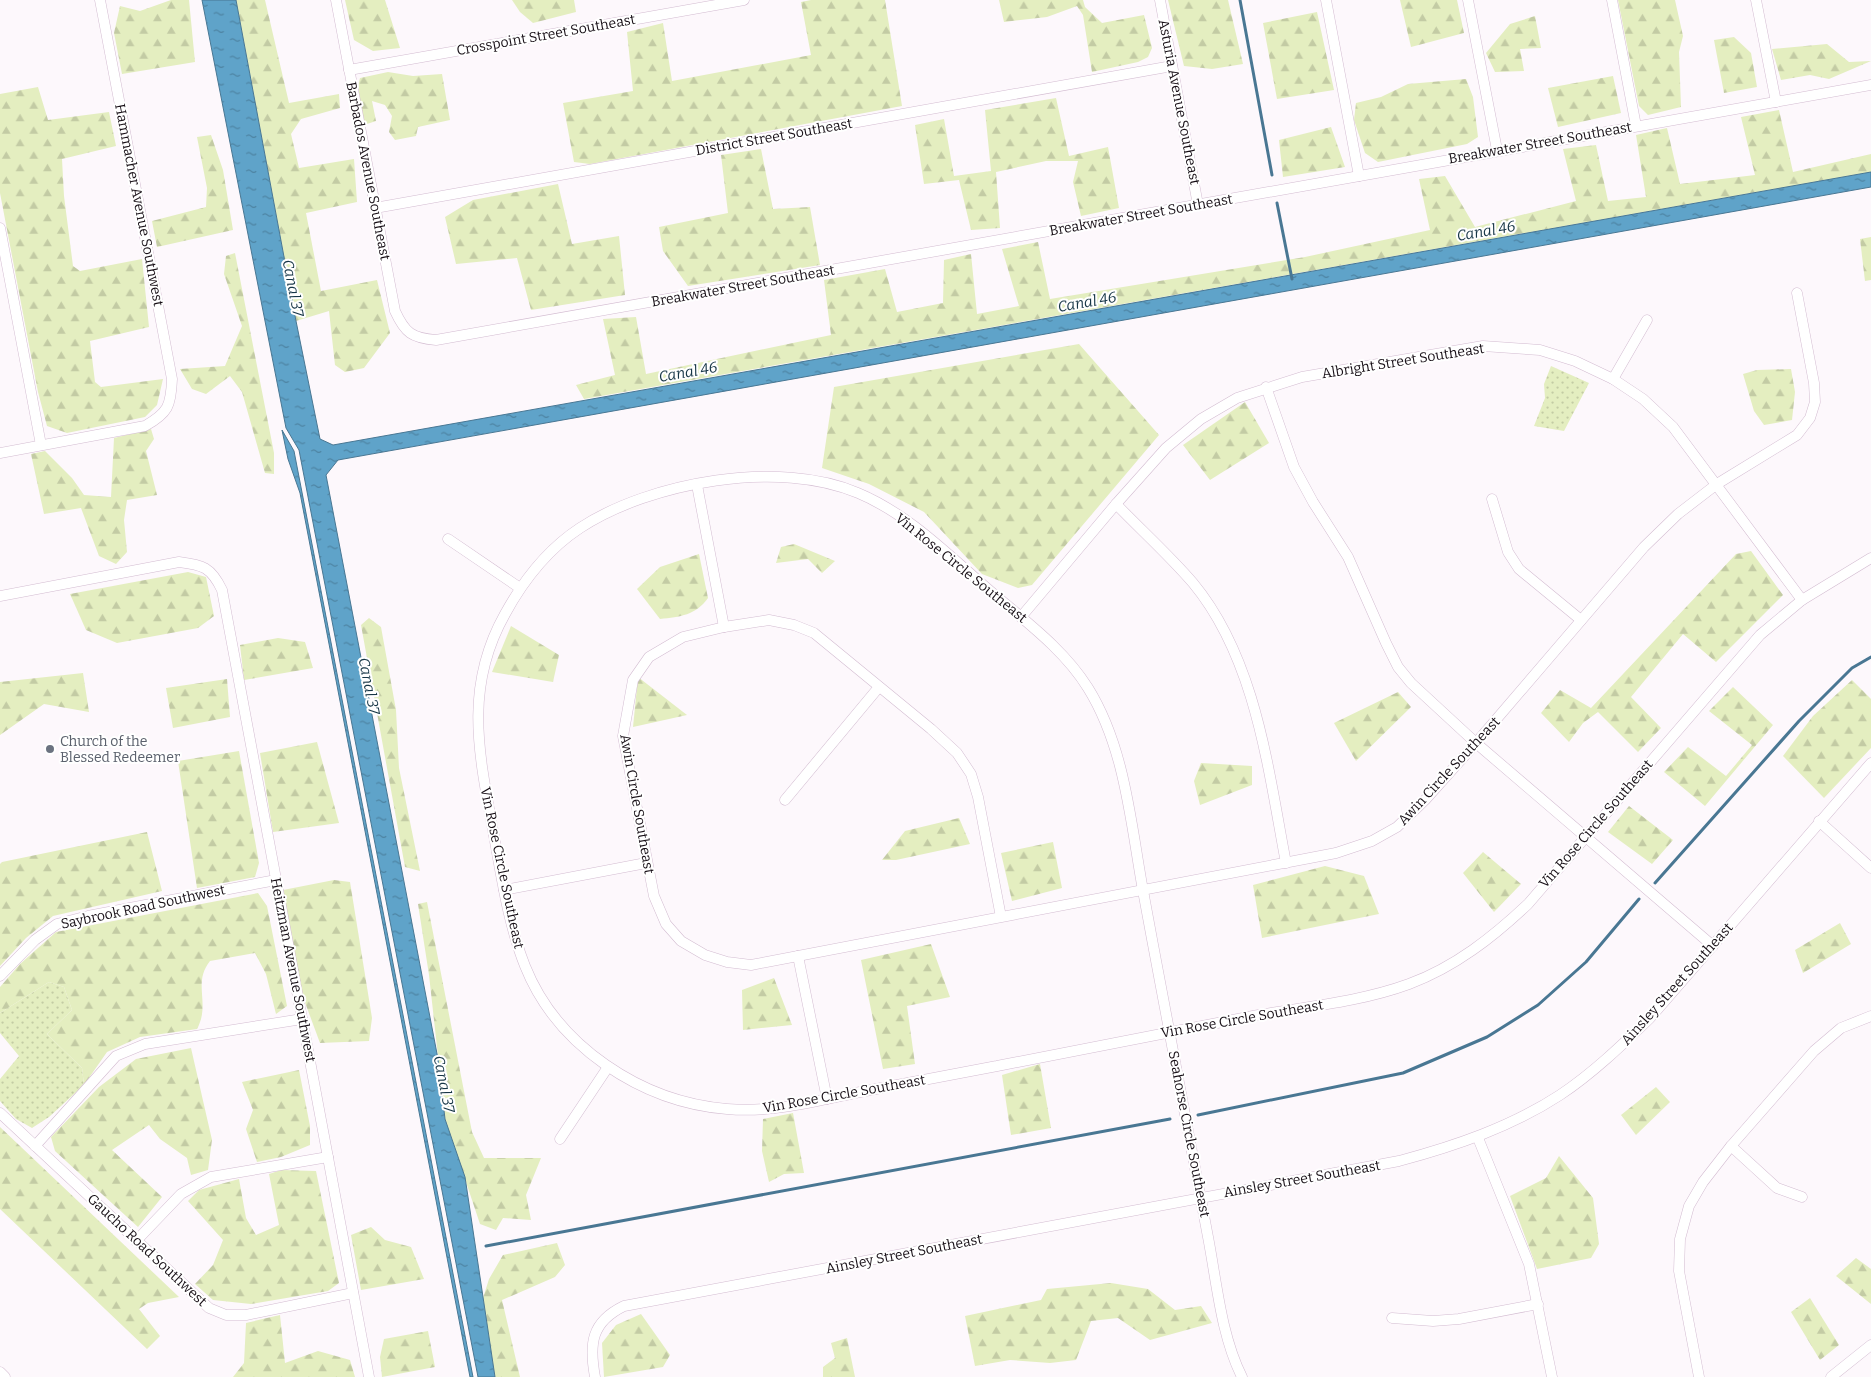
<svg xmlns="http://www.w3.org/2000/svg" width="1871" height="1377" font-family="Bitter,serif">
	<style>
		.grass { fill: url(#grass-dots) }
		.forest { fill: url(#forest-firs) }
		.water { fill: url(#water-ripples); stroke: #497793 }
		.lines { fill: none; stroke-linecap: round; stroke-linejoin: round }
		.stream { stroke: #497793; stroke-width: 3 }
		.street-casing { stroke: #d3bcd1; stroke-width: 11 }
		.street { stroke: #fff; stroke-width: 10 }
		.worship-dot { fill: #6b7280; stroke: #fff; stroke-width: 2 }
		.labels { text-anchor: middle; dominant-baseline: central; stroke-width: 4; stroke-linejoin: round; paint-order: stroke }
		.street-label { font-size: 14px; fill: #170f16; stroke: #fff }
		.worship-label { font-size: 14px; fill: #5b616d; stroke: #fff; text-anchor: start }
		.water-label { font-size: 15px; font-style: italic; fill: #163546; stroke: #fff }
	</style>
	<defs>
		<pattern id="grass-dots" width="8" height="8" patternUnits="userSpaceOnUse" patternTransform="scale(1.25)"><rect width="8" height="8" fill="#e4eec0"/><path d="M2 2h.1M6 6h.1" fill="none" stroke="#c3cba4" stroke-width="1.8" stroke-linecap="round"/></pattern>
		<pattern id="forest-firs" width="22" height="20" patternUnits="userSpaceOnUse" patternTransform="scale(1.25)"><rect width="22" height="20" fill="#e4eec0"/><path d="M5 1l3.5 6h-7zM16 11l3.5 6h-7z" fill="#c3cba4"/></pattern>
		<pattern id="water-ripples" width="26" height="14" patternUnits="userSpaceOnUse" patternTransform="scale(1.25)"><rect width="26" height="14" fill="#5fa3c9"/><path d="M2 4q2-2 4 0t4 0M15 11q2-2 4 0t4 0" fill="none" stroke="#4d83a2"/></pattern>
	</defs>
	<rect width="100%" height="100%" fill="#fdf8fc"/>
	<!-- grass -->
	<g class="grass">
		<path d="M1551,366L1589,383L1564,431L1534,426L1545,398L1544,384Z"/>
		<path d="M49,982L64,987L72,1010L47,1034L82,1068L84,1085L49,1117L32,1128L16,1119L0,1101V1079L19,1056L0,1033V1013Z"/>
	</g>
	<!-- forest -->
	<g class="forest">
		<path d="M171,0H189L195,62L122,74L114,33L120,6L140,11Z"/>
		<path d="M236,0H265L289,103L339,94L340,108L301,119L291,134L299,168L354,159L357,202L306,213L321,291L377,280L390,333L364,368L345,372L335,365L329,311L296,321Z"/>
		<path d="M345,0H385L400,48L373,51L354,40Z"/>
		<path d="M512,0H574L576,12L533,23L520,12Z"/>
		<path d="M811,0H885L902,106L590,164L574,162L563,103L633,91L627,32L663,23L672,81L811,55L801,2Z"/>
		<path d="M999,0H1083L1085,7L1102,23L1144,15L1152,48L1148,57L1138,62L1092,72L1083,15L1077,6L1047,17L1004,22Z"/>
		<path d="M1168,0H1228L1243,64L1212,69L1184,66Z"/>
		<path d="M1400,0H1457L1464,33L1411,47Z"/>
		<path d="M1618,0H1675L1683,36L1679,52L1681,107L1648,115L1639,106Z"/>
		<path d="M1317,12L1334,90L1277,99L1263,23Z"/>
		<path d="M1535,16L1541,48L1520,49L1524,71L1495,72L1486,53L1510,24Z"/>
		<path d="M1734,37L1751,53L1757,87L1724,93L1714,40Z"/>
		<path d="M1827,44L1849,62L1871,61L1829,79L1810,75L1781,80L1772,49Z"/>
		<path d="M388,72L413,76L442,74L450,120L418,127L416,136L395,140L389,132L392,116L385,105L372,101L376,121L364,125L358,86L360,78Z"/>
		<path d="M1613,76L1621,113L1558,127L1548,88Z"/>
		<path d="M1466,79L1473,97L1478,137L1467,144L1378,162L1365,153L1354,120L1356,103L1381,97L1408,84Z"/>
		<path d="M38,87L48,120L109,112L116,146L62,159L64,196L73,266L80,271L142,259L149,327L90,341L95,382L101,387L163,379L157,405L145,417L67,433L47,426L38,392L0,193V94Z"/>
		<path d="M1056,98L1069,156L1108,147L1119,208L1081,216L1073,182L1078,161H1046L996,172L1000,228L971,230L959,180L924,184L915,125L944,119L954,176L991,171L985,110Z"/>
		<path d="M1779,110L1793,172L1871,154V172L584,399L576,385L615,375L603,319L636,317L646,374L831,335L824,280L885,269L897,312L943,303L944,260L971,254L977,314L1019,306L1002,249L1038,242L1050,299L1305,257L1430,230L1419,179L1445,176L1475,227L1576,201L1563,149L1596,145L1608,201L1646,197L1636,135L1667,128L1680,184L1755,175L1741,117Z"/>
		<path d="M1331,127L1345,167L1283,177L1279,140Z"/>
		<path d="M211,135L223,170L233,230L157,247L152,221L206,207L207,188L197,137Z"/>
		<path d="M761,149L773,209L810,207L820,265L688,286L663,251L659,227L728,213L721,155Z"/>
		<path d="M558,184L572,244L619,236L625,295L531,310L517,258L456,264L445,217L473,200Z"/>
		<path d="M1871,237V280L1865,281L1860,239Z"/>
		<path d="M235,253L274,453V474L265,473L242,392L230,376L206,394L192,389L180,369L225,366L242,326L224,274L226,256Z"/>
		<path d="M1079,344L1159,435L1032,585L1018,588L982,574L924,512L869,484L822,468L834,387Z"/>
		<path d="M1791,369L1795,392L1792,420L1764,425L1754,411L1743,374L1757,370Z"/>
		<path d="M1245,402L1269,443L1210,480L1183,445Z"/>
		<path d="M151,429L154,439L146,451L157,495L127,500L124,520L127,552L116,564L99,556L81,508L44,514L31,454L45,451L72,478L84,495L111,497L114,438Z"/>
		<path d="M794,544L835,561L822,573L808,559L776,563L781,547Z"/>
		<path d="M1751,551L1783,595L1716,662L1683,634L1631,697L1661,728L1638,752L1598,712L1583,723L1569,742L1541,713L1560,690L1591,708L1736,554Z"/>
		<path d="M699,554L708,598C696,615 680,617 660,619L637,589L660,567Z"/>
		<path d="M188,572L206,577L214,616L198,628L117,643L86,630L70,594Z"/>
		<path d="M369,618L381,627L396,710L399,768L420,871L405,867L361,625Z"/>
		<path d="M511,626L559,655L553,682L492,672Z"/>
		<path d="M278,638L305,642L313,668L244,680L240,645Z"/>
		<path d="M83,673L89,712L44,704L0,735V682Z"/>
		<path d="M638,677L687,715L633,727Z"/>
		<path d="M227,679L230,717L173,728L166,688Z"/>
		<path d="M1852,680L1871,699V748L1824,798L1783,756L1813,716Z"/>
		<path d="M1733,687L1773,725L1705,806L1664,772L1688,747L1726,776L1752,745L1709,711Z"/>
		<path d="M1398,692L1411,707L1356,761L1334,723Z"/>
		<path d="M317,742L339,823L273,832L260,753Z"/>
		<path d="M239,751L259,863L255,877L197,888L178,761Z"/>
		<path d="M1201,763L1252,766V785L1200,805L1194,781Z"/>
		<path d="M1629,806L1673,840L1652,864L1608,832Z"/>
		<path d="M959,818L970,844L896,860H882L905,831Z"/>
		<path d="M147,832L162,891L53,916L26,938L0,966V864L2,862Z"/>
		<path d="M1053,842L1062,888L1012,901L1001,853Z"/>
		<path d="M1483,852L1521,884L1494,912L1463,873Z"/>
		<path d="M1325,866L1364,876L1379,914L1262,938L1253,885Z"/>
		<path d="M334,880L350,882L372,1018L369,1041L320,1043L303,997L283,890Z"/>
		<path d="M258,893L267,906L287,1006L276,1014L266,974L255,953L210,961C192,984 211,1003 197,1029L140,1037L107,1052L84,1085L82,1068L47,1034L72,1010L64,987L49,982L0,1013V987L20,964L56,932Z"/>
		<path d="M427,902L472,1132L484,1158H541L526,1195L531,1220L503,1218L496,1230L480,1224L445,1119L429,975L418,904Z"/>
		<path d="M1840,923L1851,944L1803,973L1795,950Z"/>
		<path d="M931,944L950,997L907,1006L915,1064L883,1069L861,960Z"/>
		<path d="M774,978L792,1025L743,1030L742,990Z"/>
		<path d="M191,1048L212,1140L208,1170L191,1175L187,1158L160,1139L149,1125L112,1150L162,1197L138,1227L55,1151L51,1137L99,1087L136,1059Z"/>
		<path d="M1040,1064L1051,1128L1011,1135L1002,1075Z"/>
		<path d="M299,1070L310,1126V1145L281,1157L257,1162L246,1129L253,1110L242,1082Z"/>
		<path d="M1656,1087L1670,1102L1636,1135L1621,1115Z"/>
		<path d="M793,1113L804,1173L784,1174L769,1182L762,1151L763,1119Z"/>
		<path d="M0,1127L179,1297L148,1303L139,1309L160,1336L147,1349L0,1209Z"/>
		<path d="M1559,1156L1593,1198L1599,1244L1591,1258L1537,1269L1510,1196L1546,1178Z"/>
		<path d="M281,1170L316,1171L339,1283L328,1291L251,1304L213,1300L195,1284L213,1265L223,1240L188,1201L199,1190L239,1179L246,1218L256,1235L279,1225L269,1174Z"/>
		<path d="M371,1227L385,1240L411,1247L424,1279L361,1290L351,1235Z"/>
		<path d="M557,1243L565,1265L555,1277L502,1300L520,1377H495L483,1298L489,1279L503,1255Z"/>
		<path d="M1856,1258L1871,1269V1304L1836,1276Z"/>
		<path d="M1111,1283L1148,1289L1175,1310L1201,1306L1212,1323L1150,1340L1118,1318L1091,1321L1076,1360L1050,1363L1010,1360L975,1366L965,1316L1041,1300L1047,1289Z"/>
		<path d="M1810,1298L1839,1345L1820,1360L1791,1312Z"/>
		<path d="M641,1314L670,1355L663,1367L604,1377L602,1343L616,1325Z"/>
		<path d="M280,1315L285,1363L318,1351L350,1360L355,1377H233L244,1363L246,1323Z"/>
		<path d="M428,1331L435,1367L382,1377L380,1357L384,1339Z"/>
		<path d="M847,1338L855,1377H823V1367L835,1358L831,1343Z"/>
	</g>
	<!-- water -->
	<g class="water">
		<path d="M202,0H236L296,321L320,439L333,445L1871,172V187L338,460L326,475L438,1059L445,1119L465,1177L495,1377H478L299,450L286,428Z"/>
		<path d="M282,430L294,451L473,1377H470L300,493L288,459Z"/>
	</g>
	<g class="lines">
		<!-- stream -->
		<g class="stream">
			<path d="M1240,0L1272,175"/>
			<path d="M1277,203L1292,279"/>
			<path d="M1655,883L1799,721L1852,668L1871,657"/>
			<path d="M1198,1115L1403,1073L1487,1037L1538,1005L1586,962L1639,899"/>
			<path d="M486,1246L1170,1119"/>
		</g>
		<!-- street casing -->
		<g class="street-casing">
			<g id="street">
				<path d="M336,0L395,311C405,333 412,338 436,340L1871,85"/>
				<path d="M1160,0L1198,205"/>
				<path d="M1326,0L1359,176"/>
				<path d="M1468,0L1497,150"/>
				<path d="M1612,0L1636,126"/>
				<path d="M1756,0L1776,102"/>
				<path d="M349,70L744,0"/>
				<path d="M375,208L1172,66"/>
				<path d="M0,228L41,445"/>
				<path d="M1613,379L1647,320"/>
				<path d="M1266,387L1294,467L1313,502L1348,557L1386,643L1398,667L1411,683L1476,743L1713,946"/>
				<path d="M0,453L145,426C168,413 171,406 172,379L100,0"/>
				<path d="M697,485L724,627"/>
				<path d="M1492,499L1508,552L1519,569L1581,620"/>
				<path d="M1116,504C1141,530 1169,555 1193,583C1256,659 1268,769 1286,863"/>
				<path d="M448,539L520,588"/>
				<path d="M0,596L179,562C203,565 211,567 222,590L369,1377"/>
				<path d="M1021,617L1116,504L1166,448L1201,419L1237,398L1302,377L1483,346L1540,350L1575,361L1613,379L1643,399L1673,427L1802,600"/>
				<path d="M785,800L879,687"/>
				<path d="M1819,821L1871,868"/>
				<path d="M504,890L646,863"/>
				<path d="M1001,917L978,797L971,774L957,753L931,729L814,633L794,625L769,620L724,627L683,637L649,657L633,680L623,736L654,896L666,924L681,941L705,955L727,962L751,965L1336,853L1372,841L1397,827L1425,800L1476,743L1644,547L1678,514L1717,484L1797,435L1810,418L1815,402L1814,383L1797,293"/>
				<path d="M798,956L827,1099"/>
				<path d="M0,976L35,940L57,924L88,916L276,880"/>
				<path d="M0,1113L209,1308L226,1315H246L353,1293"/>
				<path d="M1478,1138L1529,1264L1552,1377"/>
				<path d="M560,1139L608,1067"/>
				<path d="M35,1146L116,1056L145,1044L302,1019"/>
				<path d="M1731,1146L1777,1188L1802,1197"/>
				<path d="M136,1241L181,1194L211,1177L328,1157"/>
				<path d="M1392,1318L1433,1321L1459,1319L1538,1304"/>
				<path d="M0,1372L5,1377"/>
				<path d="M595,1377C589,1344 591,1322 624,1306L1399,1161C1455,1146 1511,1127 1560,1095C1593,1073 1622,1045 1650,1018L1871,763"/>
				<path d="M1242,1377C1221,1335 1217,1284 1208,1237C1187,1124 1165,1010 1144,896C1131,827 1126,749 1088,688C1065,651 1029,624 996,596C953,560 911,515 858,493C780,459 650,482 580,528C548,549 523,581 505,614C465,685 478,749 492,825C501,872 507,921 525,966C557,1046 641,1102 727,1109C770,1113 813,1102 855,1093C903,1084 950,1075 997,1066C1083,1049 1168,1032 1253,1016C1304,1007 1360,1002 1409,984C1455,967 1493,937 1528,904L1760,635L1802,600L1871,558"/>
				<path d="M1699,1377L1679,1271L1680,1239L1689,1206L1703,1182L1731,1146L1814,1051L1841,1028L1871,1016"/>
				<path d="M1831,1377L1871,1345"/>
			</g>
		</g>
		<!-- street -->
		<use href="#street" class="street"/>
	</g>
	<!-- markers -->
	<circle class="worship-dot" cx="50" cy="749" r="5"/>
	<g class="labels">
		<!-- street labels -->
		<g class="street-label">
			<text transform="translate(546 35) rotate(-10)">Crosspoint Street Southeast</text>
			<text transform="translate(1179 102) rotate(79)">Asturia Avenue Southeast</text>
			<text transform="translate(774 137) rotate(-10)">District Street Southeast</text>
			<text transform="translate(1540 143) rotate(-10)">Breakwater Street Southeast</text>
			<text transform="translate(368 171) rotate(79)">Barbados Avenue Southeast</text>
			<text transform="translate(139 205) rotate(79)">Hammacher Avenue Southwest</text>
			<text transform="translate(1141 215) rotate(-10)">Breakwater Street Southeast</text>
			<text transform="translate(743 286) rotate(-10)">Breakwater Street Southeast</text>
			<text transform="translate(1403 361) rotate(-9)">Albright Street Southeast</text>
			<text transform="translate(961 568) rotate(39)">Vin Rose Circle Southeast</text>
			<text transform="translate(1449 771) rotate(-47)">Awin Circle Southeast</text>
			<text transform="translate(637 804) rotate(80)">Awin Circle Southeast</text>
			<text transform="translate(1596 824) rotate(-49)">Vin Rose Circle Southeast</text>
			<text transform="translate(502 868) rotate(78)">Vin Rose Circle Southeast</text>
			<text transform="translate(143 907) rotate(-12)">Saybrook Road Southwest</text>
			<text transform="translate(293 970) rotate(79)">Heitzman Avenue Southwest</text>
			<text transform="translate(1677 984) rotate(-48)">Ainsley Street Southeast</text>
			<text transform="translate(1242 1019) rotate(-10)">Vin Rose Circle Southeast</text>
			<text transform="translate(844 1094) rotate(-10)">Vin Rose Circle Southeast</text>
			<text transform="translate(1189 1134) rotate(79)">Seahorse Circle Southeast</text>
			<text transform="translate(1302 1179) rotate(-10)">Ainsley Street Southeast</text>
			<text transform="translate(147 1250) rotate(43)">Gaucho Road Southwest</text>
			<text transform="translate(904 1254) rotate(-11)">Ainsley Street Southeast</text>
		</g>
		<!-- worship labels -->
		<g class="worship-label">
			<text x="60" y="741">Church of the<tspan x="60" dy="16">Blessed Redeemer</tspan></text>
		</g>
		<!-- water labels -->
		<g class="water-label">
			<text transform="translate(1486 231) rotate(-10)">Canal 46</text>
			<text transform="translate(293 288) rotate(79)">Canal 37</text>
			<text transform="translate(1087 302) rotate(-10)">Canal 46</text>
			<text transform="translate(688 372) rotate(-10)">Canal 46</text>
			<text transform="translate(369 686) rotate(79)">Canal 37</text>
			<text transform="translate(444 1084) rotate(79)">Canal 37</text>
		</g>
	</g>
</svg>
